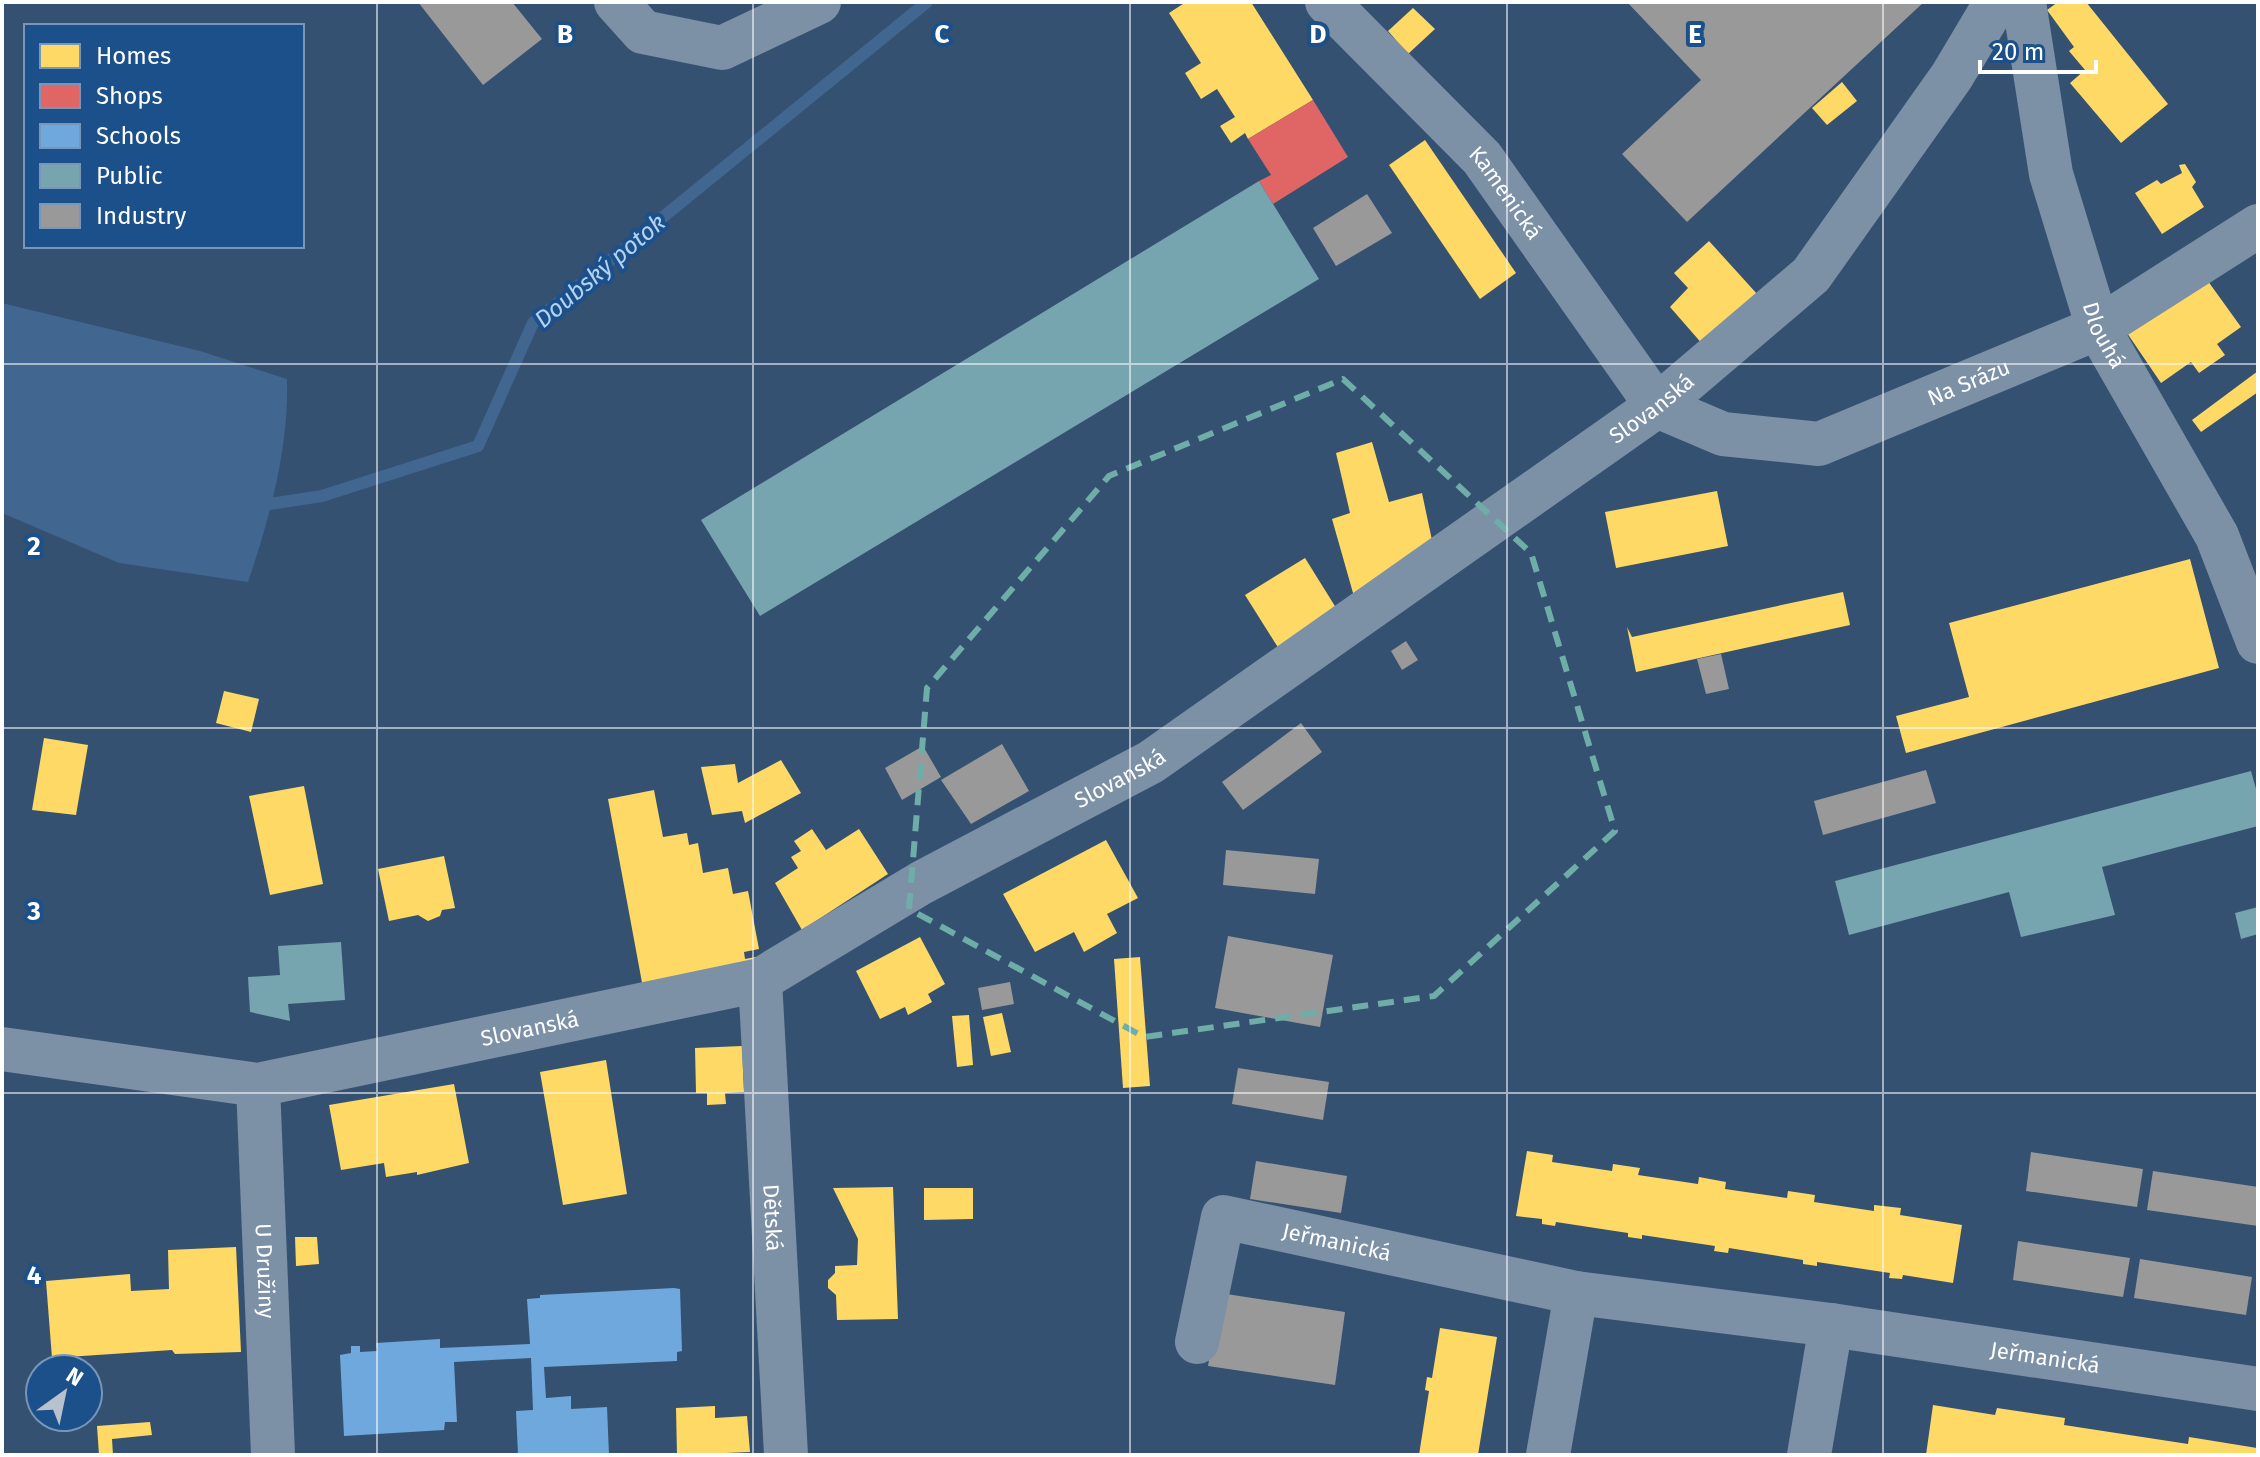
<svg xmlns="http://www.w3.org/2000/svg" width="2260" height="1457" font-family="'Fira Sans',sans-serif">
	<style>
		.water { fill: #41668f }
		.homes { fill: #ffd966 }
		.shops { fill: #e06666 }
		.schools { fill: #6fa8dc }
		.public { fill: #76a5af }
		.industry { fill: #999 }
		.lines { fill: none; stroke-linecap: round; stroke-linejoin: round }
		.stream { stroke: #41668f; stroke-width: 12 }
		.street { stroke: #7c90a6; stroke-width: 44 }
		.marked { fill: none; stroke: #6fada8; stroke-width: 6; stroke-dasharray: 16 10; stroke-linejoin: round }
		.grid { fill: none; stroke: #fff; stroke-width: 2; stroke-opacity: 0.55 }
		.labels { text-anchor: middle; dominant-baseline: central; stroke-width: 8; stroke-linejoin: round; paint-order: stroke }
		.street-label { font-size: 22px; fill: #fff; stroke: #1c508a }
		.water-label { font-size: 24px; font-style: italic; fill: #b2d3f4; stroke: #1c508a }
		.grid-label { font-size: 26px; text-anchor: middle; font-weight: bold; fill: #fff; stroke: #1c508a; stroke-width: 8; stroke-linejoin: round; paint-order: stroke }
	</style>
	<rect width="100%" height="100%" fill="#355171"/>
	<!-- water -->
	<path class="water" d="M2,303L200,351L287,379C289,448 270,517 248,582L119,563L2,513Z"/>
	<!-- homes -->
	<g class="homes">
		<path d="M1186,2H1251L1313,100L1248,139L1245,133L1231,143L1220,126L1235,117L1217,89L1201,99L1185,73L1201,63L1169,13Z"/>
		<path d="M2058,2H2086L2168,104L2121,143L2070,83L2085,70L2069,51L2074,47L2047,10Z"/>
		<path d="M1413,8L1435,29L1408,54L1388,31Z"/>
		<path d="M1842,82L1857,101L1827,125L1812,108Z"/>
		<path d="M1425,140L1516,273L1480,299L1389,165Z"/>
		<path d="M2185,164L2196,182L2192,187L2204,207L2162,234L2135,193L2157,180L2161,184L2182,173L2179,165Z"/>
		<path d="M1709,241L1758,295L1704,346L1670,307L1688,288L1674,273Z"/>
		<path d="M2205,277L2241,327L2217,344L2225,355L2199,373L2191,362L2161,383L2127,333Z"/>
		<path d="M2258,371V392L2201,432L2192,420Z"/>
		<path d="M1372,442L1389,502L1422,493L1433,545L1355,600L1332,519L1350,513L1336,453Z"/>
		<path d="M1717,491L1728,546L1616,568L1605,512Z"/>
		<path d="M1305,558L1338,611L1279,649L1245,595Z"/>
		<path d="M2190,559L2219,668L1906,753L1896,716L1969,697L1949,623Z"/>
		<path d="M1843,592L1850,625L1636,672L1627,627L1632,637Z"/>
		<path d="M224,691L259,699L251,732L216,723Z"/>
		<path d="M44,738L88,745L76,815L32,810Z"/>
		<path d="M781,760L801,793L745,823L742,811L712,815L701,767L735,764L738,783Z"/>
		<path d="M304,786L323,884L270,895L249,796Z"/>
		<path d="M654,790L663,837L687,833L689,845L698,843L703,873L728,868L733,894L748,891L759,949L744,952L745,959L761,956L763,962L643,988L608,799Z"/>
		<path d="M812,829L826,850L859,829L888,874L802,930L775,883L798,868L791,857L801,851L794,841Z"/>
		<path d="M1106,840L1138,898L1107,914L1117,933L1084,952L1074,932L1035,952L1003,894Z"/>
		<path d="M444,856L455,908L442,910L440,916L428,921L418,915L389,921L378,869Z"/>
		<path d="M920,937L945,984L928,994L932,1002L908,1015L905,1007L880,1019L856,971Z"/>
		<path d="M1140,957L1150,1086L1123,1088L1114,959Z"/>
		<path d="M1002,1013L1011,1052L991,1056L983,1017Z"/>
		<path d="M969,1015L973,1065L957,1067L952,1016Z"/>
		<path d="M742,1046L744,1092L725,1093L726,1104L707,1105V1093H696L695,1048Z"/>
		<path d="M606,1060L627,1194L563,1205L540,1072Z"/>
		<path d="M454,1084L469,1163L417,1175V1172L386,1177L384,1163L341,1170L329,1105Z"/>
		<path d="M1527,1151L1553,1155L1552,1162L1612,1171L1613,1164L1640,1168L1638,1175L1698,1184L1699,1177L1726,1182L1725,1189L1787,1198L1788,1191L1815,1195L1814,1202L1874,1211V1205L1901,1208L1900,1215L1962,1225L1953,1283L1903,1275L1902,1279L1889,1278L1890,1273L1817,1262V1266L1803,1264V1260L1729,1248L1728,1253L1714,1251L1715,1246L1642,1235V1239L1628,1237V1233L1556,1222L1555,1226L1542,1224V1219L1516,1216Z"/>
		<path d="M893,1187L898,1319L837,1320L836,1295L828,1288V1280L835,1273V1266L857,1265L858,1239L833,1188Z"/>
		<path d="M924,1188H973V1219L924,1220Z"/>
		<path d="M295,1237H317L319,1264L296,1266Z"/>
		<path d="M236,1247L241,1352L175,1354L172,1350L52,1358L46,1281L130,1274L131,1291L169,1289L168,1250Z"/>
		<path d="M1440,1328L1497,1337L1478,1455H1419L1429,1391L1425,1390L1427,1377L1432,1378Z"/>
		<path d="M1933,1405L1995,1415L1997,1408L2065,1418L2064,1425L2188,1444L2189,1437L2257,1448V1455H1926Z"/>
		<path d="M715,1406V1418L747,1416L750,1452L677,1455L676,1408Z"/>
		<path d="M150,1422L152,1435L112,1439L113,1455H99L97,1426Z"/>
	</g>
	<!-- shops -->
	<path class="shops" d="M1313,100L1348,157L1273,204L1259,181L1271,175L1248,139Z"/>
	<!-- schools -->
	<path class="schools" d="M674,1288L680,1289L682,1351L677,1352V1361L544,1367L546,1398L571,1396V1409L607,1407L609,1455H518L516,1411L533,1410L531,1358L454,1362L457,1422H445L444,1430L344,1436L340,1355L351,1353V1346H360V1352L377,1351L376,1343L440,1339V1348L530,1344L527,1299L540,1298V1295Z"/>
	<!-- public -->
	<g class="public">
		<path d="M1259,181L1319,279L760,616L701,520Z"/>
		<path d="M2251,771L2258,796V826L2102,867L2115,915L2021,937L2009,892L1849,935L1835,881Z"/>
		<path d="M2258,907V934L2241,939L2235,913Z"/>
		<path d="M341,942L345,1000L288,1004L290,1021L250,1012L248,977L280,975L278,946Z"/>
	</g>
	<!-- industry -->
	<g class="industry">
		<path d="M418,2H512L542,39L483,85Z"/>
		<path d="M1627,2H1924L1687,222L1622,154L1701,80Z"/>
		<path d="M1367,194L1392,233L1336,266L1313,228Z"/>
		<path d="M1406,641L1418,660L1402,670L1391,651Z"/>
		<path d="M1721,654L1729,689L1706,694L1697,659Z"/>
		<path d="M1301,723L1322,752L1243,810L1222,782Z"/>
		<path d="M1002,744L1029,791L971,824L941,780Z"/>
		<path d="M923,746L941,777L902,800L885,768Z"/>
		<path d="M1926,770L1936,803L1823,835L1814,801Z"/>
		<path d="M1226,850L1319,859L1315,894L1223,885Z"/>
		<path d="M1228,936L1333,955L1320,1027L1215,1008Z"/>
		<path d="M1010,982L1014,1004L982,1010L978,988Z"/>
		<path d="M1238,1068L1329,1082L1323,1120L1232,1104Z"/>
		<path d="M2031,1152L2143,1169L2137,1207L2026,1191Z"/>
		<path d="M1256,1161L1347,1176L1341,1213L1250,1199Z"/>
		<path d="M2153,1171L2258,1187V1226L2147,1210Z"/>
		<path d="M2018,1241L2130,1258L2123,1297L2013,1280Z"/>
		<path d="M2140,1259L2252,1277L2246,1315L2134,1298Z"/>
		<path d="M1220,1293L1345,1312L1335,1385L1208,1366Z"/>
	</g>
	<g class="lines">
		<!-- stream -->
		<path class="stream" d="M257,506L322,496L478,446L533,323L927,2"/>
		<!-- street -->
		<g class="street">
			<path d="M616,2L643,32L722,48L819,2"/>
			<path id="s1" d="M1327,2L1482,158L1657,406"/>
			<path id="s2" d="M2024,2L2051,174L2098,328L2217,536L2258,642"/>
			<path id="s3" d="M1657,406L1723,434L1819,444L2098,328L2258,226"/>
			<path id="s4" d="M760,980L786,1455"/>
			<path id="s5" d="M2,1049L258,1085L760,980L921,883L1151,762L1657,406L1811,275L1952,76L1996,2"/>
			<path id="s6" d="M258,1085L273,1455"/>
			<path id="s7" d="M1197,1342L1223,1217L1576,1293"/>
			<path id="s8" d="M1548,1455L1576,1293L1831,1325L2258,1389"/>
			<path d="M1809,1455L1831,1325"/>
		</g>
	</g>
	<!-- marked area -->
	<path class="marked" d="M1343,379L1531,553L1615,831L1434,996L1144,1037L909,909L927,688L1109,476Z"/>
	<!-- grid -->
	<path class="grid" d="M377,2V1455M753,2V1455M1130,2V1455M1507,2V1455M1883,2V1455M2,364H2258M2,728H2258M2,1093H2258"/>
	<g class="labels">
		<!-- street labels -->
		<g class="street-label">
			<text stroke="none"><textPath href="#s1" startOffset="262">Kamenická</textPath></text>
			<text stroke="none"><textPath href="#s2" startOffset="344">Dlouhá</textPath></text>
			<text stroke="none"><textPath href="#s3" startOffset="330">Na Srázu</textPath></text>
			<text stroke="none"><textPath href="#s5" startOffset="1832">Slovanská</textPath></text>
			<text stroke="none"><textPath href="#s5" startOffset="1184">Slovanská</textPath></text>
			<text stroke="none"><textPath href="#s5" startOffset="536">Slovanská</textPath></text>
			<text stroke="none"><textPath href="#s4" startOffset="238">Dětská</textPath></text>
			<text stroke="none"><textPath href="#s7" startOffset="244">Jeřmanická</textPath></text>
			<text stroke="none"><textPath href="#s6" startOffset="186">U Družiny</textPath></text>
			<text stroke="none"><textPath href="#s8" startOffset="638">Jeřmanická</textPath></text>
		</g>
		<!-- water labels -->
		<g class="water-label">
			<text transform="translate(600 271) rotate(-40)">Doubský potok</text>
		</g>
	</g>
	<g class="grid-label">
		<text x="565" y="43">B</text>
		<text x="942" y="43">C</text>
		<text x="1318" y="43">D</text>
		<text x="1695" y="43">E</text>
		<text x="34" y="555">2</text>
		<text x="34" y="920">3</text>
		<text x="34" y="1284">4</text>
	</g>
	<!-- border -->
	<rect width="2260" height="1457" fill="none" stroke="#ffffff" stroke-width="8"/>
	<!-- legend -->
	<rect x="24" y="24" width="280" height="224" fill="#1c508a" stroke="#7796b9" stroke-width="2"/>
	<rect x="40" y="44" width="40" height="24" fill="#ffd966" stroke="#7796b9" stroke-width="2"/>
	<text x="96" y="64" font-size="24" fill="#ffffff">Homes</text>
	<rect x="40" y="84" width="40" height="24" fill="#e06666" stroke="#7796b9" stroke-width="2"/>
	<text x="96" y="104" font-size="24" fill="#ffffff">Shops</text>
	<rect x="40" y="124" width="40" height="24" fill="#6fa8dc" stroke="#7796b9" stroke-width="2"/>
	<text x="96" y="144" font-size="24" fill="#ffffff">Schools</text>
	<rect x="40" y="164" width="40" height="24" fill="#76a5af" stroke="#7796b9" stroke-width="2"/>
	<text x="96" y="184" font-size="24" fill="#ffffff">Public</text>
	<rect x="40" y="204" width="40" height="24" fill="#999999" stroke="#7796b9" stroke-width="2"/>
	<text x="96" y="224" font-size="24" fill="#ffffff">Industry</text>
	<!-- north arrow -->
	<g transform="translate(64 1393) rotate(33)"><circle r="38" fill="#1c508a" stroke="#7796b9" stroke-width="2"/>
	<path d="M0-6L14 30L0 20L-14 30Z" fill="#b8c2cd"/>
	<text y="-12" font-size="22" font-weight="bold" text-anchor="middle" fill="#ffffff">N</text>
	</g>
	<!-- scale -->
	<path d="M1980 60v12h116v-12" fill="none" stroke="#ffffff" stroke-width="4"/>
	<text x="1992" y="60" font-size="24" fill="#ffffff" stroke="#1c508a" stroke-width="6" paint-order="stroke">20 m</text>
</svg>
